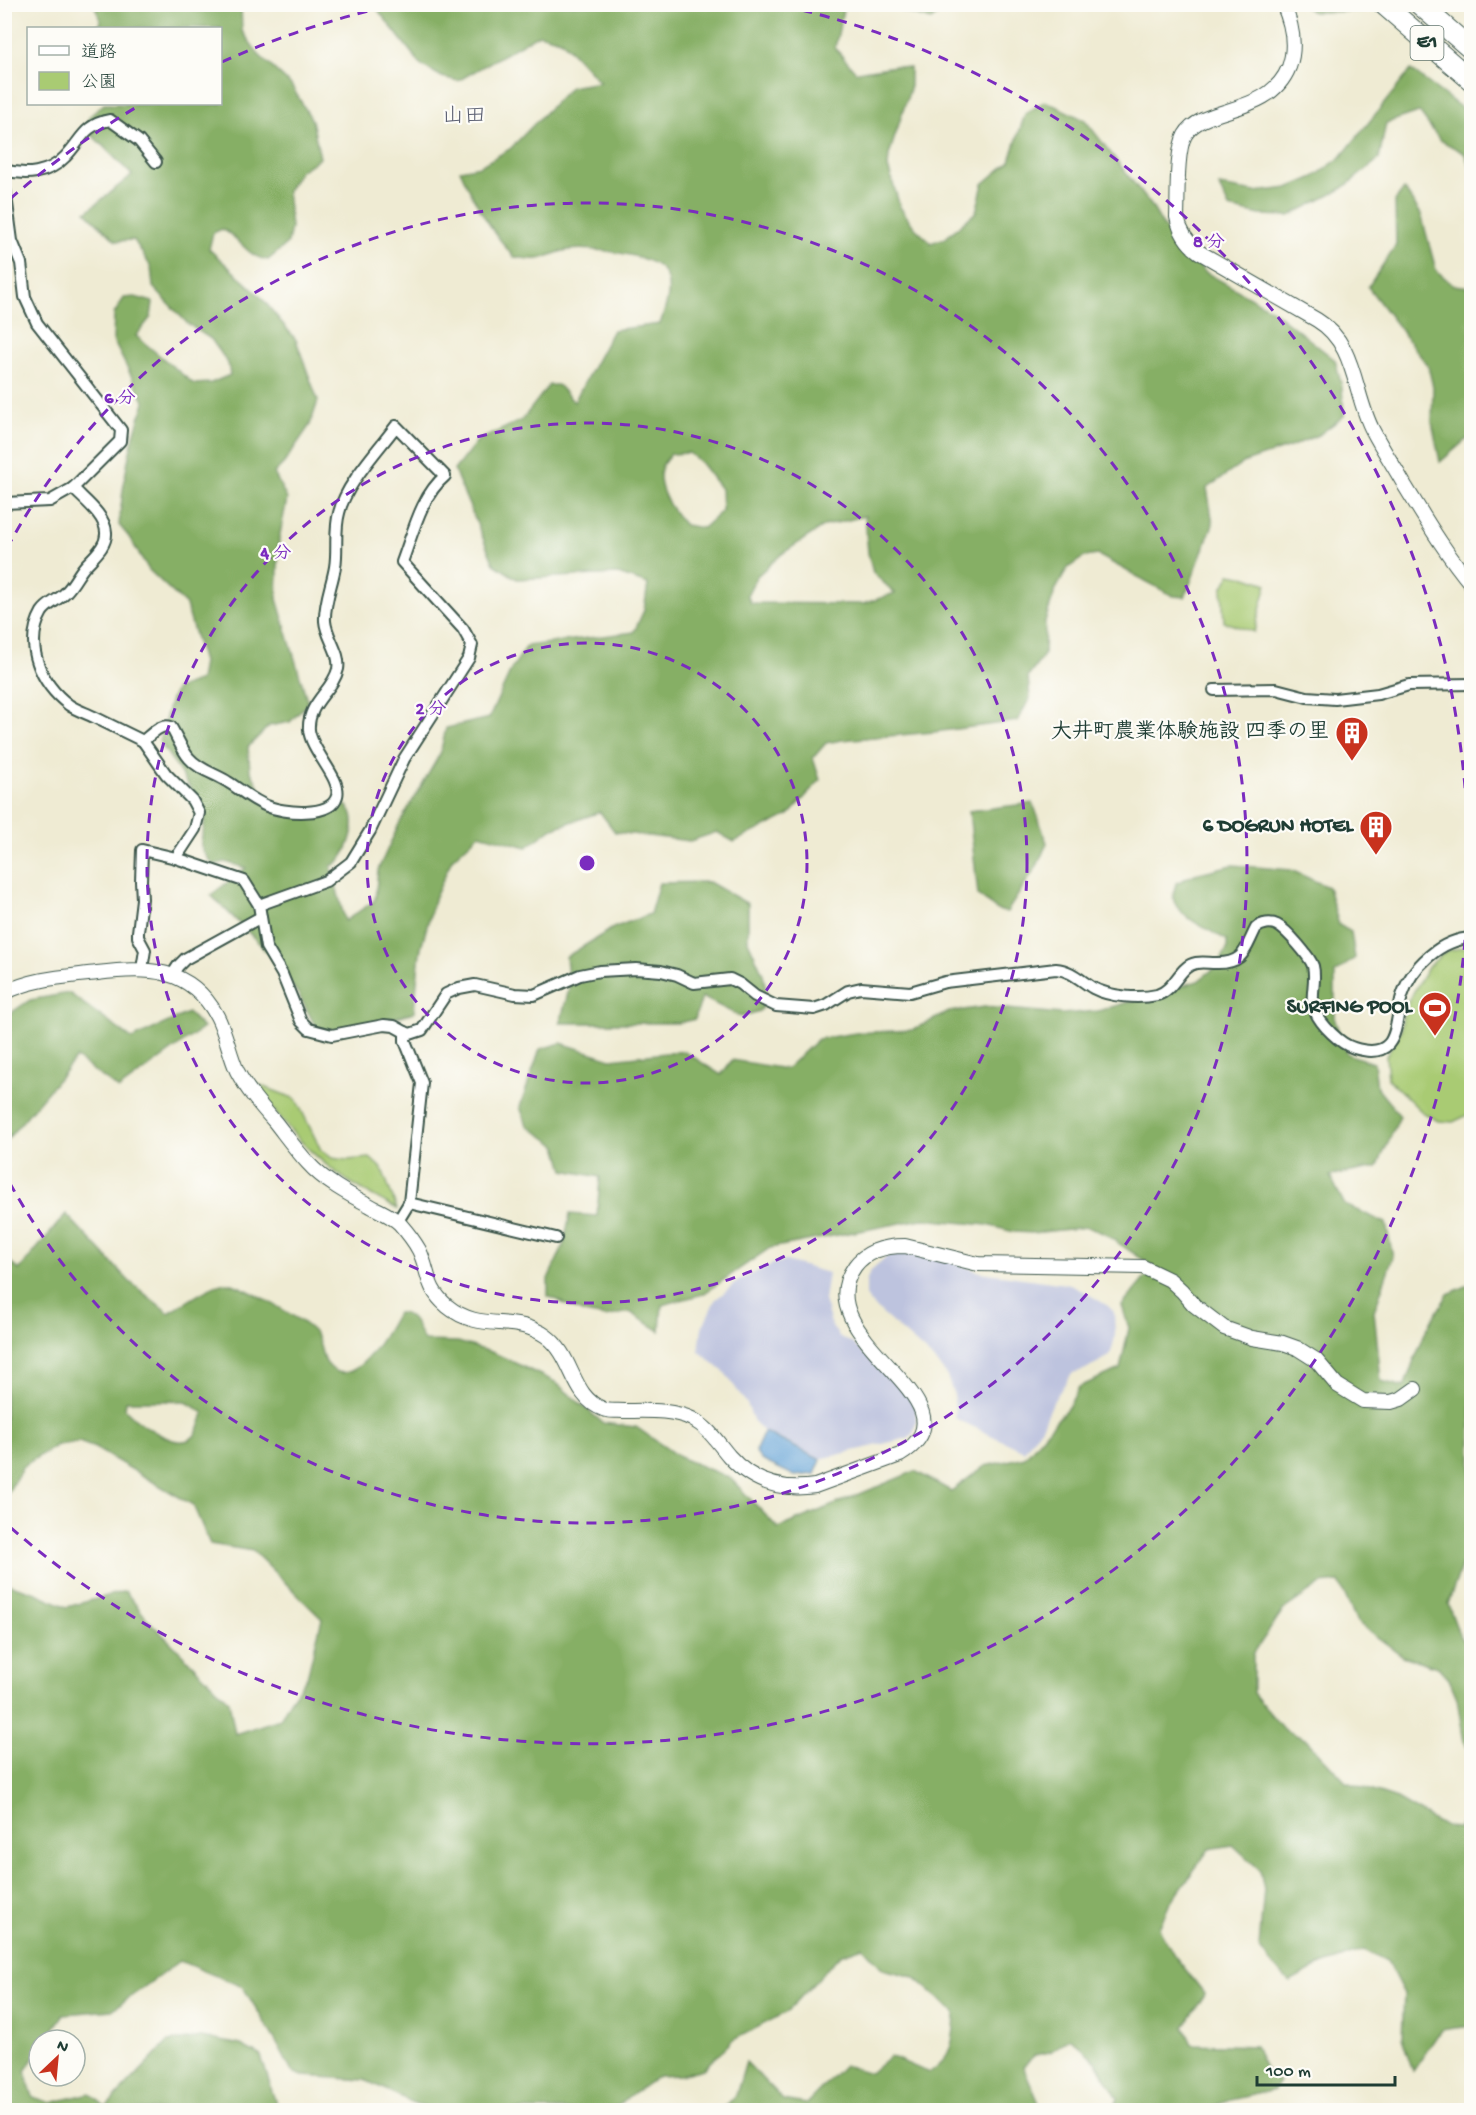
<svg xmlns="http://www.w3.org/2000/svg" width="1476" height="2115" font-family="'Gochi Hand','Klee One',sans-serif">
	<style>
		.industrial { fill: #bdc3de }
		.green { fill: #a9cb73; stroke: #648454; stroke-width: 1.5 }
		.forest { fill: #86af65; stroke: #52764c; stroke-width: 1.5; fill-rule: evenodd }
		.water { fill: #66a4d8; stroke: #427086; stroke-width: 1.5 }
		.lines { fill: none; stroke-linecap: round; stroke-linejoin: round }
		.minor-casing { stroke: #3e574c; stroke-width: 14 }
		.tertiary-casing { stroke: #3e574c; stroke-width: 16 }
		.motorway-casing { stroke: #3e574c; stroke-width: 22 }
		.minor { stroke: #fff; stroke-width: 10 }
		.tertiary { stroke: #fff; stroke-width: 14 }
		.motorway { stroke: #fff; stroke-width: 20 }
		.ring { fill: none; stroke: #7b2cbf; stroke-width: 3; stroke-dasharray: 10 8 }
		.labels { text-anchor: middle; dominant-baseline: central; stroke-width: 4.5; stroke-linejoin: round; paint-order: stroke }
		.shield { fill: #fdfcf7; stroke: #62766e; stroke-width: 1.5 }
		.shield-label { font-size: 20px; font-weight: bold; fill: #1f3d34 }
		.poi-label { font-size: 21px; font-weight: bold; fill: #1f3d34; stroke: #fdfcf7; text-anchor: end }
		.neighbourhood-label { font-size: 22px; fill: #5d6173; stroke: #fdfcf7 }
		.centre { fill: #7b2cbf; stroke: #fdfcf7; stroke-width: 3 }
		.ring-label { font-size: 18px; text-anchor: middle; font-weight: bold; fill: #7b2cbf; stroke: #fdfcf7; stroke-width: 4.5; stroke-linejoin: round; paint-order: stroke }
	</style>
	<rect width="100%" height="100%" fill="#fdfcf7"/>
	<filter id="ink" filterUnits="userSpaceOnUse"><feTurbulence type="fractalNoise" baseFrequency=".0167" numOctaves="2"/><feDisplacementMap in="SourceGraphic" scale="12" xChannelSelector="R" yChannelSelector="G"/><feConvolveMatrix kernelMatrix="1 2 1 2 8 2 1 2 1" color-interpolation-filters="sRGB"/></filter>
	<filter id="wash" filterUnits="userSpaceOnUse"><feTurbulence type="fractalNoise" baseFrequency=".008" numOctaves="4" result="noise"/><feDisplacementMap in="SourceGraphic" scale="24" xChannelSelector="R" yChannelSelector="G"/><feGaussianBlur stdDeviation="1.35" result="paint"/><feColorMatrix in="noise" values="0 0 0 0 0 0 0 0 0 0 0 0 0 0 0 0 0 1.4 0 .05"/><feComposite in="paint" operator="in"/></filter>
	<g filter="url(#wash)">
		<rect width="100%" height="100%" fill="#efebd3"/>
		<!-- industrial -->
		<g class="industrial">
			<path d="M902,1250L938,1256L980,1272L1073,1285L1108,1306L1114,1312L1115,1337L1110,1356L1084,1370L1072,1373L1054,1400L1042,1427L1024,1451L955,1418L954,1395L946,1374L929,1355L870,1303L866,1295V1281L871,1270L886,1257Z"/>
			<path d="M786,1261L828,1273L824,1300L832,1327L840,1337L852,1343L916,1402V1422L913,1433L908,1438L820,1459L764,1432L754,1422L747,1404L725,1373L699,1351L702,1328L715,1300L737,1282L772,1264Z"/>
		</g>
		<!-- green -->
		<g class="green">
			<path d="M1230,574L1247,577L1267,584L1254,632L1224,622L1222,589Z"/>
			<path d="M1471,946L1472,1113L1453,1122L1438,1121L1422,1112L1388,1079L1386,1056L1401,1030L1403,1013L1410,998L1429,966L1446,951Z"/>
			<path d="M254,1083L296,1099L321,1150L332,1158L347,1160L370,1158L382,1169L397,1209C381,1200 364,1191 348,1181C311,1156 279,1120 254,1083Z"/>
		</g>
		<!-- forest -->
		<g class="forest">
			<path d="M94,4L241,5L242,31L259,55L291,85L312,120L320,158L300,171L287,191L291,227L288,243L268,260C246,257 241,238 222,229L213,233L209,249L260,296L296,340L318,401L310,425L284,463L274,473L287,499L279,539L277,599L308,703L290,722L269,726L248,747L250,770L267,802L303,816L346,805C348,808 351,811 352,814C356,829 347,860 331,866L345,921L375,900L378,870L399,824L440,754L446,728L489,718L512,668L527,646L634,632L644,610L648,584L618,574L517,579L494,564L454,470L477,441L522,420L549,385H558L574,402L613,330L660,324C665,309 673,290 665,274C656,254 590,247 569,250C558,251 548,257 538,259C530,260 522,258 514,257C491,231 474,202 460,170L480,166L510,149L570,87L600,82L561,40L539,34L458,81L442,77L421,65L374,5H844L835,48L856,72L895,66L910,68V89L889,155L888,167L900,207L914,227L931,243L945,238L976,212L983,184L1010,161L1025,114L1045,101L1085,120L1151,205L1165,229L1205,272L1271,309L1335,360L1342,387L1344,416L1320,434L1290,447L1245,462L1207,488L1213,524L1185,597L1173,596L1098,555L1084,557L1068,568L1055,591L1045,621L1044,655L1028,677L1030,698L1017,721L934,732L842,740L826,743L813,758L820,780L789,815L734,842L717,832L690,841L615,832L600,812L551,829L527,847L479,834L452,859L434,900L420,952L414,1012L323,1040L297,992L259,943L211,895L246,868L225,862L214,865C189,839 208,841 204,814C202,803 167,753 159,741L171,699L176,689L200,680L203,662L186,605L149,570L129,537L119,525C123,483 129,442 145,403L113,340L114,314L124,298L135,297L153,302L151,317L136,336L194,384L211,383L230,375L228,363L211,339L188,324L153,287L151,267L134,240L116,241L86,212L132,175L84,127L90,116L104,104H220V28H95L101,22ZM689,453L701,463L721,489L722,511L703,528L685,525C672,511 654,486 662,466C664,462 668,458 671,454ZM865,516L868,553L873,573L895,593L863,604L751,603L747,595L757,576L783,553L824,526Z"/>
			<path d="M899,5V4L946,5L944,11L931,20L902,11Z"/>
			<path d="M1301,5H1355L1362,11L1313,12Z"/>
			<path d="M1411,70L1471,115V168L1464,153L1440,140L1419,112L1386,123L1379,159L1343,188L1289,216L1260,215L1229,208L1219,186L1255,192L1288,188L1314,177L1341,157Z"/>
			<path d="M1404,189L1421,214L1436,270L1453,285L1471,287V442L1467,439L1440,462L1432,422L1433,387L1428,366L1368,287L1396,245L1395,201Z"/>
			<path d="M1033,803L1047,843L1038,864L1007,912L997,910L978,895L969,811Z"/>
			<path d="M1232,865L1291,870L1328,887L1339,925L1351,932L1355,958L1335,973V1021L1347,1054L1374,1063L1377,1088L1400,1116L1377,1167L1330,1176L1345,1205L1386,1223L1393,1257L1374,1311L1381,1381L1404,1387L1426,1330L1448,1294L1471,1284V1539L1448,1604L1460,1637L1471,1649V1753L1464,1743L1457,1698L1449,1679L1438,1667L1403,1656L1357,1622L1339,1582L1321,1584L1283,1610L1253,1654V1693L1284,1730L1305,1739L1346,1782L1397,1799L1445,1827L1459,1828L1471,1798V2026L1441,2030L1413,2071L1402,2038L1404,1994L1387,1961L1364,1950L1321,1965L1290,1982L1273,1966L1259,1947L1264,1889L1260,1870L1233,1845L1209,1849L1169,1905L1159,1928L1174,1955L1205,1994L1184,2027L1192,2044L1255,2046L1268,2075L1279,2081L1274,2090L1230,2100L1203,2110H1113L1118,2098L1096,2061L1070,2038L1050,2052L1035,2055L1023,2066L1042,2110H722L736,2095L746,2062L783,2100L806,2104L844,2065L870,2073L890,2056L929,2073C953,2057 954,2039 955,2012L914,1977L883,1969L863,1947L840,1955L787,2012L733,2040L703,2069L680,2075L658,2076L611,2110H439L416,2104L365,2080L303,2076L292,2072L274,2038L243,1987L180,1961L112,2010L64,2014L46,2040H39V2051L25,2071L33,2097L51,2103L90,2093L106,2107L168,2042L201,2037L241,2045L261,2056L278,2110H5V1583L36,1593L67,1607L125,1591L148,1620L229,1701L235,1734L280,1719L290,1701L307,1677L322,1619L253,1551L210,1544L193,1505L95,1448L79,1442L57,1445L23,1466L5,1498V1257L19,1270L66,1214L130,1282L169,1313C184,1304 210,1285 226,1283C238,1282 310,1323 316,1335C322,1345 320,1359 331,1368C356,1390 388,1330 397,1313C413,1312 417,1328 424,1341L458,1342L494,1353L555,1382L603,1423L636,1427L679,1457L730,1478L778,1528L915,1471L951,1491L985,1466L1025,1457L1069,1406L1079,1387L1120,1369L1129,1328L1122,1306L1154,1267L1103,1233L1087,1227L1033,1233L1014,1232L987,1225L922,1219L770,1248L703,1294L662,1305L660,1331L630,1312L605,1317L584,1313L548,1296V1279L563,1247L570,1214L597,1216L600,1177L564,1170L557,1146L527,1125L520,1107L540,1049L561,1043L611,1059L684,1051L721,1075L732,1060L786,1069L818,1039L856,1033L912,1030L949,1012L985,1007L1062,1014L1098,1011L1198,981L1217,966L1227,949V940C1211,931 1176,916 1173,898C1173,893 1175,888 1176,883L1195,874ZM126,1401H185L204,1413C202,1420 199,1429 195,1435C179,1455 137,1421 125,1409Z"/>
			<path d="M709,882L748,904V941L763,974L768,1000L759,1011L741,1017L702,997L695,1019L678,1023H560L569,989L566,957L613,928L650,914L659,883Z"/>
			<path d="M69,993L132,1039L188,1013L203,1028L119,1089L76,1058L5,1142V1017L30,1000Z"/>
		</g>
		<!-- water -->
		<path class="water" d="M764,1432L821,1460L815,1474L795,1476L761,1460L755,1452Z"/>
	</g>
	<g filter="url(#ink)">
		<g class="lines">
			<!-- minor casing -->
			<g class="minor-casing">
				<g id="minor">
					<path d="M4,170C25,176 49,174 65,157C82,140 83,125 110,120L139,141L156,162"/>
					<path d="M4,181L12,241L21,263L25,297L37,323L121,430L120,441L73,488L50,501L4,503"/>
					<path d="M73,488C84,500 105,515 106,532C107,546 94,556 85,566C78,574 74,584 66,592C59,600 48,603 42,612C23,645 41,684 69,705C76,710 86,713 94,717C110,725 127,733 143,741C151,735 160,723 171,727C177,737 182,750 189,758C199,770 216,774 228,782C241,790 252,800 267,806C283,813 331,818 337,796C342,779 311,751 309,730C307,703 333,691 338,669C341,653 326,637 325,621C324,603 332,585 335,567C338,550 334,530 339,513C345,485 379,449 396,426L445,476C421,496 413,533 402,562L463,629L472,645L469,658L404,759L370,831L351,862L326,881L259,905"/>
					<path d="M1214,690L1276,689L1307,697L1335,699L1378,694L1409,685L1472,684"/>
					<path d="M143,741L166,774L192,800L199,813L195,829L176,858"/>
					<path d="M142,969L145,950L138,937V932L142,899L141,881L142,850L176,858L244,881L259,905L266,947L282,974L301,1021L309,1029L332,1035L384,1025L394,1026L405,1032"/>
					<path d="M172,975L178,966L185,959L261,917"/>
					<path d="M409,1203L556,1238"/>
					<path d="M398,1221L409,1203L422,1083L405,1041V1032L410,1034L422,1030L446,994L459,988L475,985L515,994L534,995L580,975L600,971L636,969L661,971L677,975L694,983L730,979L740,984L755,996L776,1006L814,1009L826,1005L848,991L861,988L910,992L945,982L1056,969C1071,970 1081,981 1093,988C1110,997 1139,999 1157,995C1175,990 1179,966 1196,963C1202,962 1209,963 1215,963C1245,964 1245,949 1256,928C1262,923 1271,922 1277,925C1287,930 1310,957 1313,966C1317,981 1309,997 1315,1011C1321,1025 1340,1044 1354,1048C1401,1062 1394,1023 1402,996C1411,967 1441,939 1472,938"/>
				</g>
			</g>
			<!-- tertiary casing -->
			<g class="tertiary-casing">
				<g id="tertiary">
					<path d="M1283,4C1292,24 1297,45 1289,67C1269,117 1203,104 1185,135C1176,151 1178,197 1177,217C1180,232 1187,243 1199,252L1317,320C1357,344 1353,394 1373,431C1383,450 1395,468 1405,486C1426,520 1446,554 1472,585"/>
					<path d="M4,993C33,978 65,977 97,973C146,967 190,966 217,1016C226,1033 229,1053 237,1071C247,1090 261,1106 275,1122C286,1136 296,1150 308,1163C324,1181 348,1194 369,1205C379,1211 393,1216 400,1224C407,1232 414,1241 419,1250C430,1273 425,1287 447,1306C481,1334 513,1313 546,1336C574,1356 571,1397 603,1409C610,1412 617,1410 624,1411C646,1411 672,1409 692,1419C709,1428 717,1442 729,1456C752,1482 782,1491 815,1486L900,1455C987,1402 802,1339 855,1266C867,1250 886,1246 905,1246L978,1264L1143,1267L1170,1280L1182,1291L1194,1305L1224,1328L1252,1338L1283,1343L1297,1348L1316,1360L1337,1385L1363,1401L1391,1402L1401,1399L1415,1389"/>
				</g>
			</g>
			<!-- motorway casing -->
			<g class="motorway-casing">
				<g id="motorway">
					<path d="M1383,4L1472,81"/>
					<path d="M1419,4L1472,50"/>
				</g>
			</g>
			<!-- minor -->
			<use href="#minor" class="minor"/>
			<!-- tertiary -->
			<use href="#tertiary" class="tertiary"/>
			<!-- motorway -->
			<use href="#motorway" class="motorway"/>
		</g>
	</g>
	<!-- distance rings -->
	<g class="ring">
		<circle cx="587" cy="863" r="220"/>
		<circle cx="587" cy="863" r="440"/>
		<path d="M7 548A660 660 0 1 1 7 1178"/>
		<path d="M10 199A880 880 0 0 1 140 105M222 62A880 880 0 0 1 389 6M785 6A880 880 0 1 1 10 1527"/>
	</g>
	<!-- icons -->
	<defs>
		<g id="building-pin" transform="scale(1.725)"><path d="M0 17L-7.5 6A9.5 9.5 0 1 1 7.5 6Z" fill="#c8321e" stroke="#fdfcf7"/><path d="M-4-6H4V6H1V3H-1V6H-4ZM-2.5-4.3h1.7v1.8h-1.7ZM.8-4.3h1.7v1.8H.8ZM-2.5-1h1.7V.8h-1.7ZM.8-1h1.7V.8H.8Z" fill="#fff"/></g>
		<g id="stadium-pin" transform="scale(1.725)"><path d="M0 17L-7.5 6A9.5 9.5 0 1 1 7.5 6Z" fill="#c8321e" stroke="#fdfcf7"/><path d="M0-5a6.5 5 0 1 0 0 10a6.5 5 0 1 0 0-10ZM-3.5-1.8h7v3.6h-7Z" fill="#fff"/></g>
	</defs>
	<g fill-rule="evenodd">
		<use href="#building-pin" x="1352" y="733"/>
		<use href="#building-pin" x="1376" y="827"/>
		<use href="#stadium-pin" x="1435" y="1008"/>
	</g>
	<g class="labels">
		<!-- shield labels -->
		<rect class="shield" x="1410.5" y="26" width="33" height="34" rx="4.5"/>
		<g class="shield-label">
			<text x="1427" y="43">E1</text>
		</g>
		<!-- poi labels -->
		<g class="poi-label">
			<text x="1329" y="733">大井町農業体験施設 四季の里</text>
			<text x="1353" y="827">6 DOGRUN HOTEL</text>
			<text x="1412" y="1008">SURFING POOL</text>
		</g>
		<!-- neighbourhood labels -->
		<g class="neighbourhood-label">
			<text x="464" y="118">山田</text>
		</g>
	</g>
	<circle cx="587" cy="863" r="9" class="centre"/>
	<g class="ring-label">
		<text x="1209" y="247">8 分</text>
		<text x="120" y="403">6 分</text>
		<text x="276" y="558">4 分</text>
		<text x="431" y="714">2 分</text>
	</g>
	<!-- margin -->
	<rect width="1476" height="2115" fill="none" stroke="#fdfcf7" stroke-width="24"/>
	<!-- legend -->
	<rect x="27" y="27" width="195" height="78" fill="#fdfcf7" stroke="#a4b0a9" stroke-width="1.5"/>
	<rect x="39" y="46" width="30" height="9" fill="#ffffff" stroke="#a4b0a9" stroke-width="1.5"/>
	<text x="81" y="57" font-size="18" fill="#1f3d34">道路</text>
	<rect x="39" y="72" width="30" height="18" fill="#a9cb73" stroke="#a4b0a9" stroke-width="1.5"/>
	<text x="81" y="87" font-size="18" fill="#1f3d34">公園</text>
	<!-- north arrow -->
	<g transform="translate(57 2058) rotate(26)"><circle r="28" fill="#fdfcf7" stroke="#a4b0a9" stroke-width="1.5"/>
	<path d="M0-4.5L10 22L0 15L-10 22Z" fill="#c8321e"/>
	<text y="-9" font-size="16" font-weight="bold" text-anchor="middle" fill="#1f3d34">N</text>
	</g>
	<!-- scale -->
	<path d="M1257 2076v9h138v-9" fill="none" stroke="#1f3d34" stroke-width="3"/>
	<text x="1266" y="2076" font-size="18" fill="#1f3d34" stroke="#fdfcf7" stroke-width="4.5" paint-order="stroke">100 m</text>
</svg>
